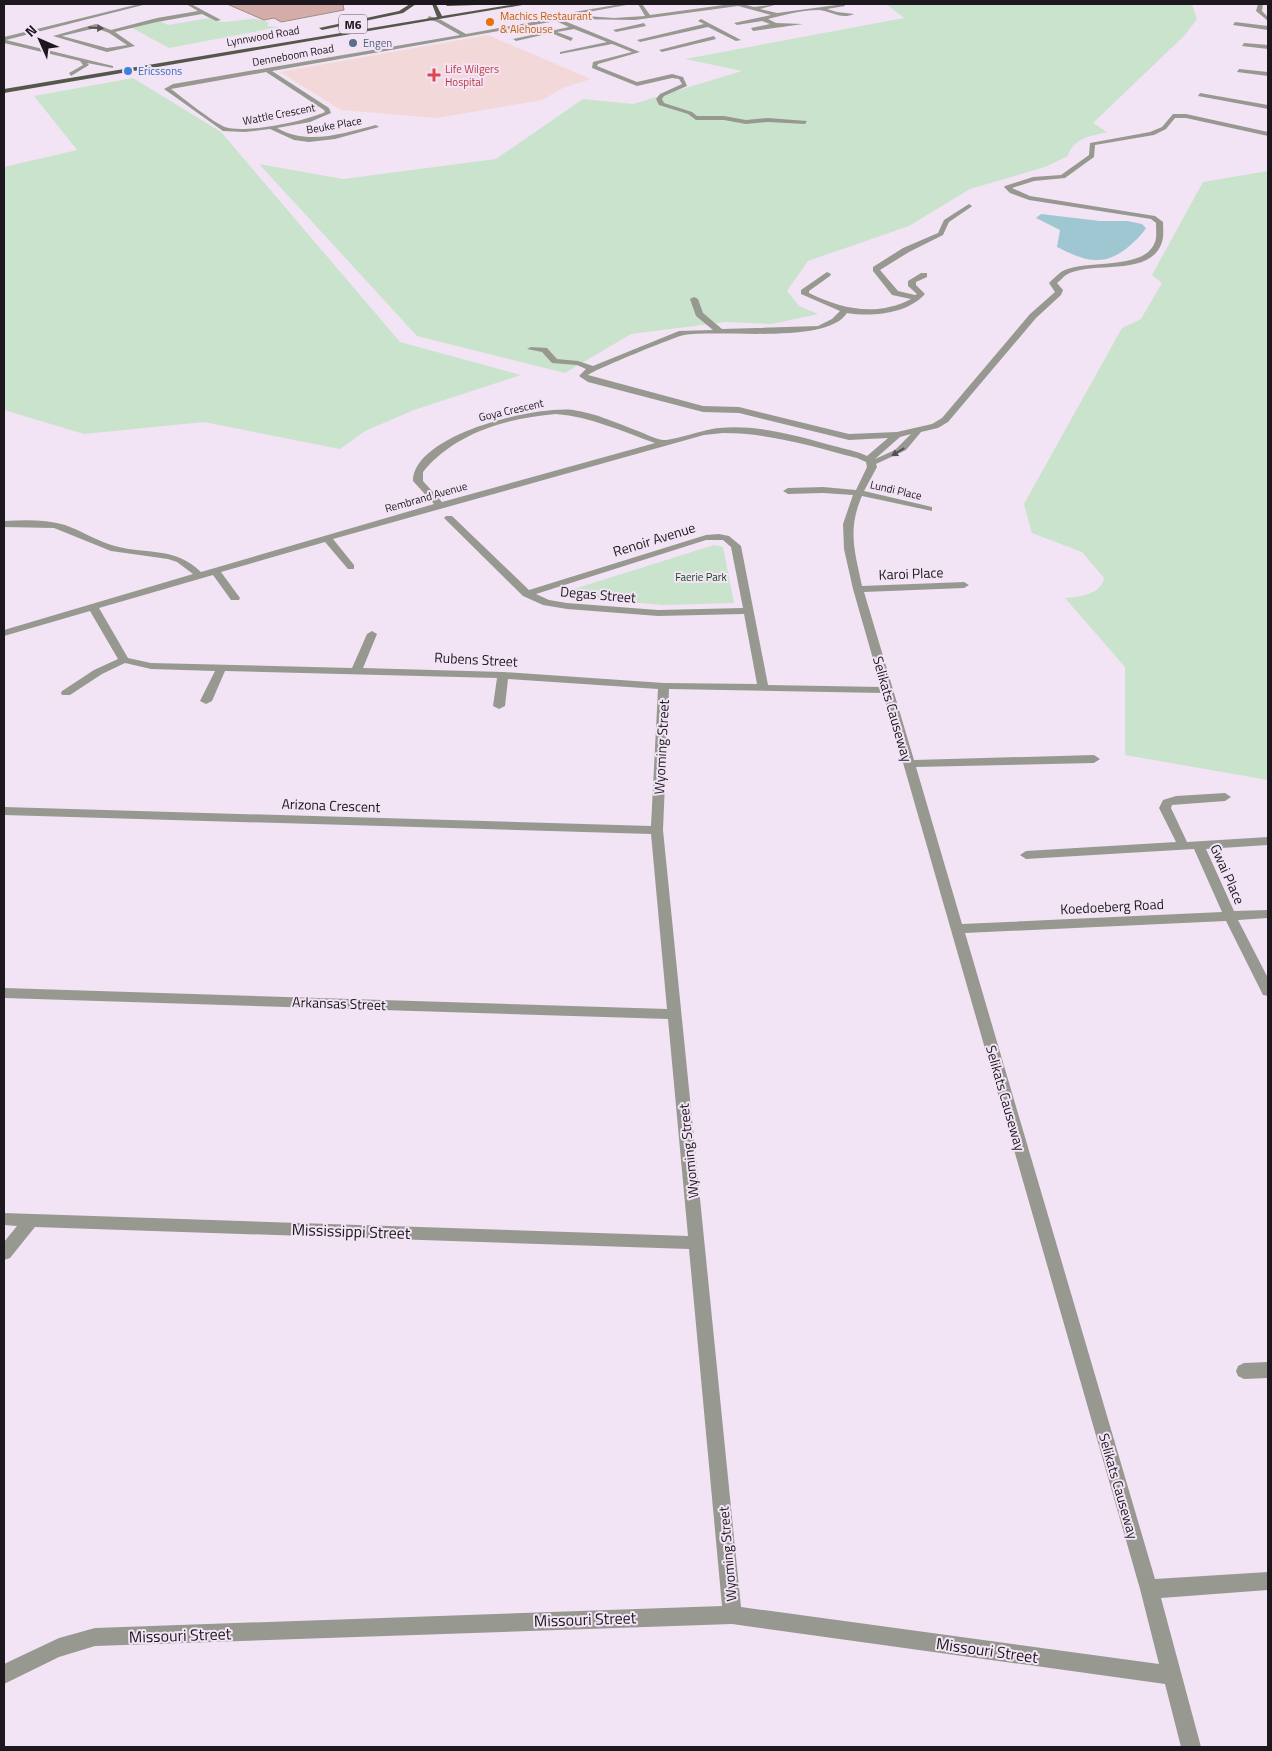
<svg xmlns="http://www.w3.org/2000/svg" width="1272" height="1751" font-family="'Titillium Web',sans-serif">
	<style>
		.medical { fill: #f3d8da }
		.green { fill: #cae3cc }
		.water { fill: #9ec7d1 }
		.building { fill: #d4ada9; stroke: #a08b88 }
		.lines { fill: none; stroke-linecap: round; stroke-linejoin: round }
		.minor { fill: #979991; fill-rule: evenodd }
		.major { fill: #545749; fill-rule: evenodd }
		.oneway { fill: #535251 }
		.food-dot { fill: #e8710a; stroke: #f2e4f5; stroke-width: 2 }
		.service-dot { fill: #5c6f8a; stroke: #f2e4f5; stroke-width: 2 }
		.shop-dot { fill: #3f7fe0; stroke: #f2e4f5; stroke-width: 2 }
		.health-dot { fill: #e0444e; stroke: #f2e4f5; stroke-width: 2 }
		.labels { text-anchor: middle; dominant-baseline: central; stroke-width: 4; stroke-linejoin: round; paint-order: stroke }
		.far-food-label { font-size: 11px; fill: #c56008; stroke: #f2e4f5; text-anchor: start }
		.far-street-label { font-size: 11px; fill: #1c181d; stroke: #f2e4f5 }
		.far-service-label { font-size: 11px; fill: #4e5e75; stroke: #f2e4f5; text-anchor: start }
		.far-health-label { font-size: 11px; fill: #be3a42; stroke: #f2e4f5; text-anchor: start }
		.far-shop-label { font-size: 11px; fill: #366cbe; stroke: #f2e4f5; text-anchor: start }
		.far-park-label { font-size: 11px; fill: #184321; stroke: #f2e4f5 }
		.shield { fill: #f2e4f5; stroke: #5c555e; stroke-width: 1 }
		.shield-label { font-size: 12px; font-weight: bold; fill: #1c181d }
		.street-label { font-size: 14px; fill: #1c181d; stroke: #f2e4f5 }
		.near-street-label { font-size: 16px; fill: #1c181d; stroke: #f2e4f5 }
	</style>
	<rect width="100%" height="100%" fill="#f2e4f5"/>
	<!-- medical -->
	<path class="medical" d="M488,35L591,79L563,88L542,100L437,118L341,110L280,72Z"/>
	<!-- green -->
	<g class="green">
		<path d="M886,4H1192L1197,19L1185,35L1093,123L1107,132C1091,136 1073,138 1068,156L1045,167L970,189L909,226L808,261L787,291L799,306L818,314L772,324L726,322L631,334L565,373L417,336L259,164L343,179L496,159L583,99L633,104L742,71L685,59L904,18Z"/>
		<path d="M209,18C228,29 250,12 269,23L267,26L279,27L169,48L132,28L160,21L168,25Z"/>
		<path d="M133,78L221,132L400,342L521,375L414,410L365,431L340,449L204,422L84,434L4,410V167L77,150L34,96Z"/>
		<path d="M1268,171V780L1125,755V667L1065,598C1079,597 1101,595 1104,578L1082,552L1032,533L1024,504L1122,328L1141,319L1162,283L1152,275L1203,182Z"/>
		<path d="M714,545L723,547L734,603L663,605L566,597L561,593Z"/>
	</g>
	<!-- water -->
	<path class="water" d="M1041,214L1100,221H1127L1142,224L1146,228C1141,236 1135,241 1127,248C1102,268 1083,260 1057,247L1060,230L1036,218Z"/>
	<!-- building -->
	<path class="building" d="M227,4H343L344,10L281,22L274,18L264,20Z"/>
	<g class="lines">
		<!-- minor -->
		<g class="minor">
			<path d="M139,4H147L6,40L113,66V68L87,63L89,65L71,76L69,73L83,65L80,61L4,43V37Z"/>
			<path d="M186,4H191L221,20L216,21L202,14L157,22L115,32L135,46L107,52L53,36L96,24L111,30L157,18L198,11ZM96,28L109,33L127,45L107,48L62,36Z"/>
			<path d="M621,4H632L577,14L574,12Z"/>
			<path d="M638,4H642L650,15L731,4H743L754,7L778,4L760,9L777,13L844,4L845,6L827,9L837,12L854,14C841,20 831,11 819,10C803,10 783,15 768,19L776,23L803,24L753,31L751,28L770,24L762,21L737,25L734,23L771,15L738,6L635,20L572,19L562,20L640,52L598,64L597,66L637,82L672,74L683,77L687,86L664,96L662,99L664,103L692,112L697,116H724L746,120L768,118L807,121L805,124L768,122L746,124L724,120H696L688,114L659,105L656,99L660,94L682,84L679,79L672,78L637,86L592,68L593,62L632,52L612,44L560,54V52L607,42L574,29L557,32L573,38L571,41L551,33L516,41L513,39L569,27L556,21L272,71L329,108L331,113L310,122L277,128C308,146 343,133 376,125L379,127L335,139L309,142L294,140L270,129L245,132L223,131L164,89L173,84L460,35L437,22L427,19L429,16L441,20L466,34L572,15L614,18L645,16ZM266,72L324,110L325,112C306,121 245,134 225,127C214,123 183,98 171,89Z"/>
			<path d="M1258,4H1263L1262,11L1268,17V21L1256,11Z"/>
			<path d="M701,19L741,40L736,41L708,27L640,42L637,40L704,24L698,21Z"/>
			<path d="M1235,22L1268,26V30L1233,25Z"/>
			<path d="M644,23L646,26L616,32L613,30Z"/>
			<path d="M714,36L716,39L662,52L659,50Z"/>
			<path d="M1244,43L1268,45V49L1242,46Z"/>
			<path d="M1239,69L1268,72V76L1237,72Z"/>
			<path d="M1200,93L1268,105V109L1198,96Z"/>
			<path d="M1173,114H1186L1268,132V136L1186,118H1175L1166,129L1154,135L1095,145L1094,157L1065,178L1034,181L1012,188L1030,196L1155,216L1163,222C1163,228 1164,236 1162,242C1151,278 1091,260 1066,275C1063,277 1060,281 1057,283L1063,290L1061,295L1036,318L948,422L938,428L921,432L906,450L876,464L877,467L864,491L932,507V511L862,496C847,530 855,552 862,586L964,582L969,585L964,588L864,592L914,760L1094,755L1100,759L1094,763L916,767L962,924L1222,912L1194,849L1026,859L1020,855L1026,851L1176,842L1159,808L1163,800L1176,796L1225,793L1231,797L1225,801L1172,805L1171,808L1187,842L1268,837V845L1206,849L1234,911L1268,910V918L1238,920L1268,978V996L1263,995L1226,921L965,933L1155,1579L1268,1572V1590L1161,1598L1201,1747H1181L1165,1684L732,1624L95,1646L59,1657L4,1684V1664L59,1638L95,1628L722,1606L689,1249L35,1227L10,1258L4,1260V1242L17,1226L4,1225V1213L688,1236L668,1019L4,998V988L667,1009L651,834L4,815V807L651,826L658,689L508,679L505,706L499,709L493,706L497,678L225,671L212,701L206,704L200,701L215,671L151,669L125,663L102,674L70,695H62L61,693L62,691L94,670L118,659L90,611L4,636V630L193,574L177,562L168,559L111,551L54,528L4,527V521C24,520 45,519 65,525C82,531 97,541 115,546C148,555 174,546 201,572L434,504L413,481C414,434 535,406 573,410C595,413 617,423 638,431C646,434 655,439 663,440C672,441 705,429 719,428C757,424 798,436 834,446C845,449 857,451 867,456L888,438L849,440L739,413L703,412L588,382L579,376L586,369L577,365L552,363L542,352L527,349L531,347L547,348L557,359L578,361L593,366L679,331L713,330L696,316L690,299L694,297L698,299L703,313L722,329L818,326L832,319L840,311L801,294V290L827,272L831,274L830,276L809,291V293C841,309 877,317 911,299L892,295L873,271V267L903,248L938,233L944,220L969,204L972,206L971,207L949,222L943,235L909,252L880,270L898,291L915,295L917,294L908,286V281L921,273H927V277L916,282V285L925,294C907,314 872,317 847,313C827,345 720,329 684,335C674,337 594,370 588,375L703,406L739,407L849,434L897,432L932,424L942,418L1030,314L1055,292L1049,283C1053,279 1057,275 1061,272C1084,258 1144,272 1155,242C1157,237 1156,228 1156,223L1151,219L1029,200L1010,193L1004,187L1005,186L1033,177L1061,175L1089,155L1090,143L1150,132L1162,127ZM556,414C591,417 621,431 655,443L442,502L423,481V472C455,433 507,418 556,414ZM723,433C769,433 812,446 857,458L866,462L867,467L856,490L823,487L788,488L783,491L788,494L823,493L853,495L843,524L844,549L853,589L881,687L768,685L741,546L729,536L719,534L706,535L529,590L452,516H446L444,518L523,596L543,605L567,609L658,616L744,614L757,684L664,683L503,672L363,668L377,634L372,631L367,634L352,668L151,663L128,658L99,608L213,575L231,600H239L240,598L221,572L325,542L348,569H354V565L333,539L704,435ZM911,434L895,450L875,459L900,437ZM706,540H723L731,547L743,608L658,610L567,603L549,600L536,594ZM669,689L883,693L1140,1589L1159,1664L741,1607L663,830Z"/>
			<path d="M1268,1362V1378L1244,1379L1238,1376L1236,1371L1238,1366L1244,1363Z"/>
		</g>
		<!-- major -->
		<g class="major">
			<path d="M410,4H416L403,13L322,30L319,28L399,11Z"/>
			<path d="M432,4H436L442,16L517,4H528L4,93V89L437,17Z"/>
			<path d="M445,4H473L475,5L447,6Z"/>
		</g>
	</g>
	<!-- one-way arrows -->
	<defs><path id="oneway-solid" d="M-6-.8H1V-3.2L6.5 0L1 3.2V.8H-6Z" transform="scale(1.25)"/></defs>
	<g class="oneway">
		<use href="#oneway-solid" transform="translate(96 28) rotate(4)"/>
		<use href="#oneway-solid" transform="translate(898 452) rotate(148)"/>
	</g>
	<!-- markers -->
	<circle class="food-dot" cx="490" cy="22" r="5"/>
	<circle class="service-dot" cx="353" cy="43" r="5"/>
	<circle class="shop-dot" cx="128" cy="71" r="5"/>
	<path class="health-dot" d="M431.5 67.5h5v5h5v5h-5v5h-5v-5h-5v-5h5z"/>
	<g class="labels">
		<!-- far-food labels -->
		<g class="far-food-label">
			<text x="500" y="16">Machics Restaurant<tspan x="500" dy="13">&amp; Alehouse</tspan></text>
		</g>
		<!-- far-street labels -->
		<g class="far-street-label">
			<text transform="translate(263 36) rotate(-10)">Lynnwood Road</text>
			<text transform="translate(293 55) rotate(-10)">Denneboom Road</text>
			<text transform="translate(279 114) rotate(-11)">Wattle Crescent</text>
			<text transform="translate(334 125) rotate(-10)">Beuke Place</text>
			<text transform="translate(511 410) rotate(-13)">Goya Crescent</text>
			<text transform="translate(896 490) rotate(13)">Lundi Place</text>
			<text transform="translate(426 497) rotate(-16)">Rembrand Avenue</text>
		</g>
		<!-- far-service labels -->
		<g class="far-service-label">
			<text x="363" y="43">Engen</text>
		</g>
		<!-- far-health labels -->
		<g class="far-health-label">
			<text x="445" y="69">Life Wilgers<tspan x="445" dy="13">Hospital</tspan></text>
		</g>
		<!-- far-shop labels -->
		<g class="far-shop-label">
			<text x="138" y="71">Ericssons</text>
		</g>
		<!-- far-park labels -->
		<g class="far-park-label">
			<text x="701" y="577">Faerie Park</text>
		</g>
		<!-- shield labels -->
		<rect class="shield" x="339" y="14.5" width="28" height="19" rx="4"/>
		<g class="shield-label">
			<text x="353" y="24">M6</text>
		</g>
		<!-- street labels -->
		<g class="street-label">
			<text transform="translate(654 539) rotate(-17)">Renoir Avenue</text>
			<text transform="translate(911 573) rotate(-2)">Karoi Place</text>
			<text transform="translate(598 594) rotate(5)">Degas Street</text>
			<text transform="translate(476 659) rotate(3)">Rubens Street</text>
			<text transform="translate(893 709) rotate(74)">Selikats Causeway</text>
			<text transform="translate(661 747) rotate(-87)">Wyoming Street</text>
			<text transform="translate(331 805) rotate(2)">Arizona Crescent</text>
			<text transform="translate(1228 874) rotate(66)">Gwai Place</text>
			<text transform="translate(1112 906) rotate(-3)">Koedoeberg Road</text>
			<text transform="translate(339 1003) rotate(2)">Arkansas Street</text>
			<text transform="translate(1006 1098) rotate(74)">Selikats Causeway</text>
			<text transform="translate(688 1151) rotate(-96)">Wyoming Street</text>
			<text transform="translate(1119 1486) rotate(74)">Selikats Causeway</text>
			<text transform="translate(727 1554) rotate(-95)">Wyoming Street</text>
		</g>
		<!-- near-street labels -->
		<g class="near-street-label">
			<text transform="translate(351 1231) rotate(2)">Mississippi Street</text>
			<text transform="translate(585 1619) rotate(-2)">Missouri Street</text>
			<text transform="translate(180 1635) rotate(-2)">Missouri Street</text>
			<text transform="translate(987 1650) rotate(8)">Missouri Street</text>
		</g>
	</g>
	<!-- border -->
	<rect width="1272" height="1751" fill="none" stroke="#1c181d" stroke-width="10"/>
	<!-- north arrow -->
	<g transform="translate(40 40) rotate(315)" stroke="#f2e4f5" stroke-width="4" paint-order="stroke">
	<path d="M0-4L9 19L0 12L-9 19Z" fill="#1c181d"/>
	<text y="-8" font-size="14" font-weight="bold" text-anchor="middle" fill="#1c181d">N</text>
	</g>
</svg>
